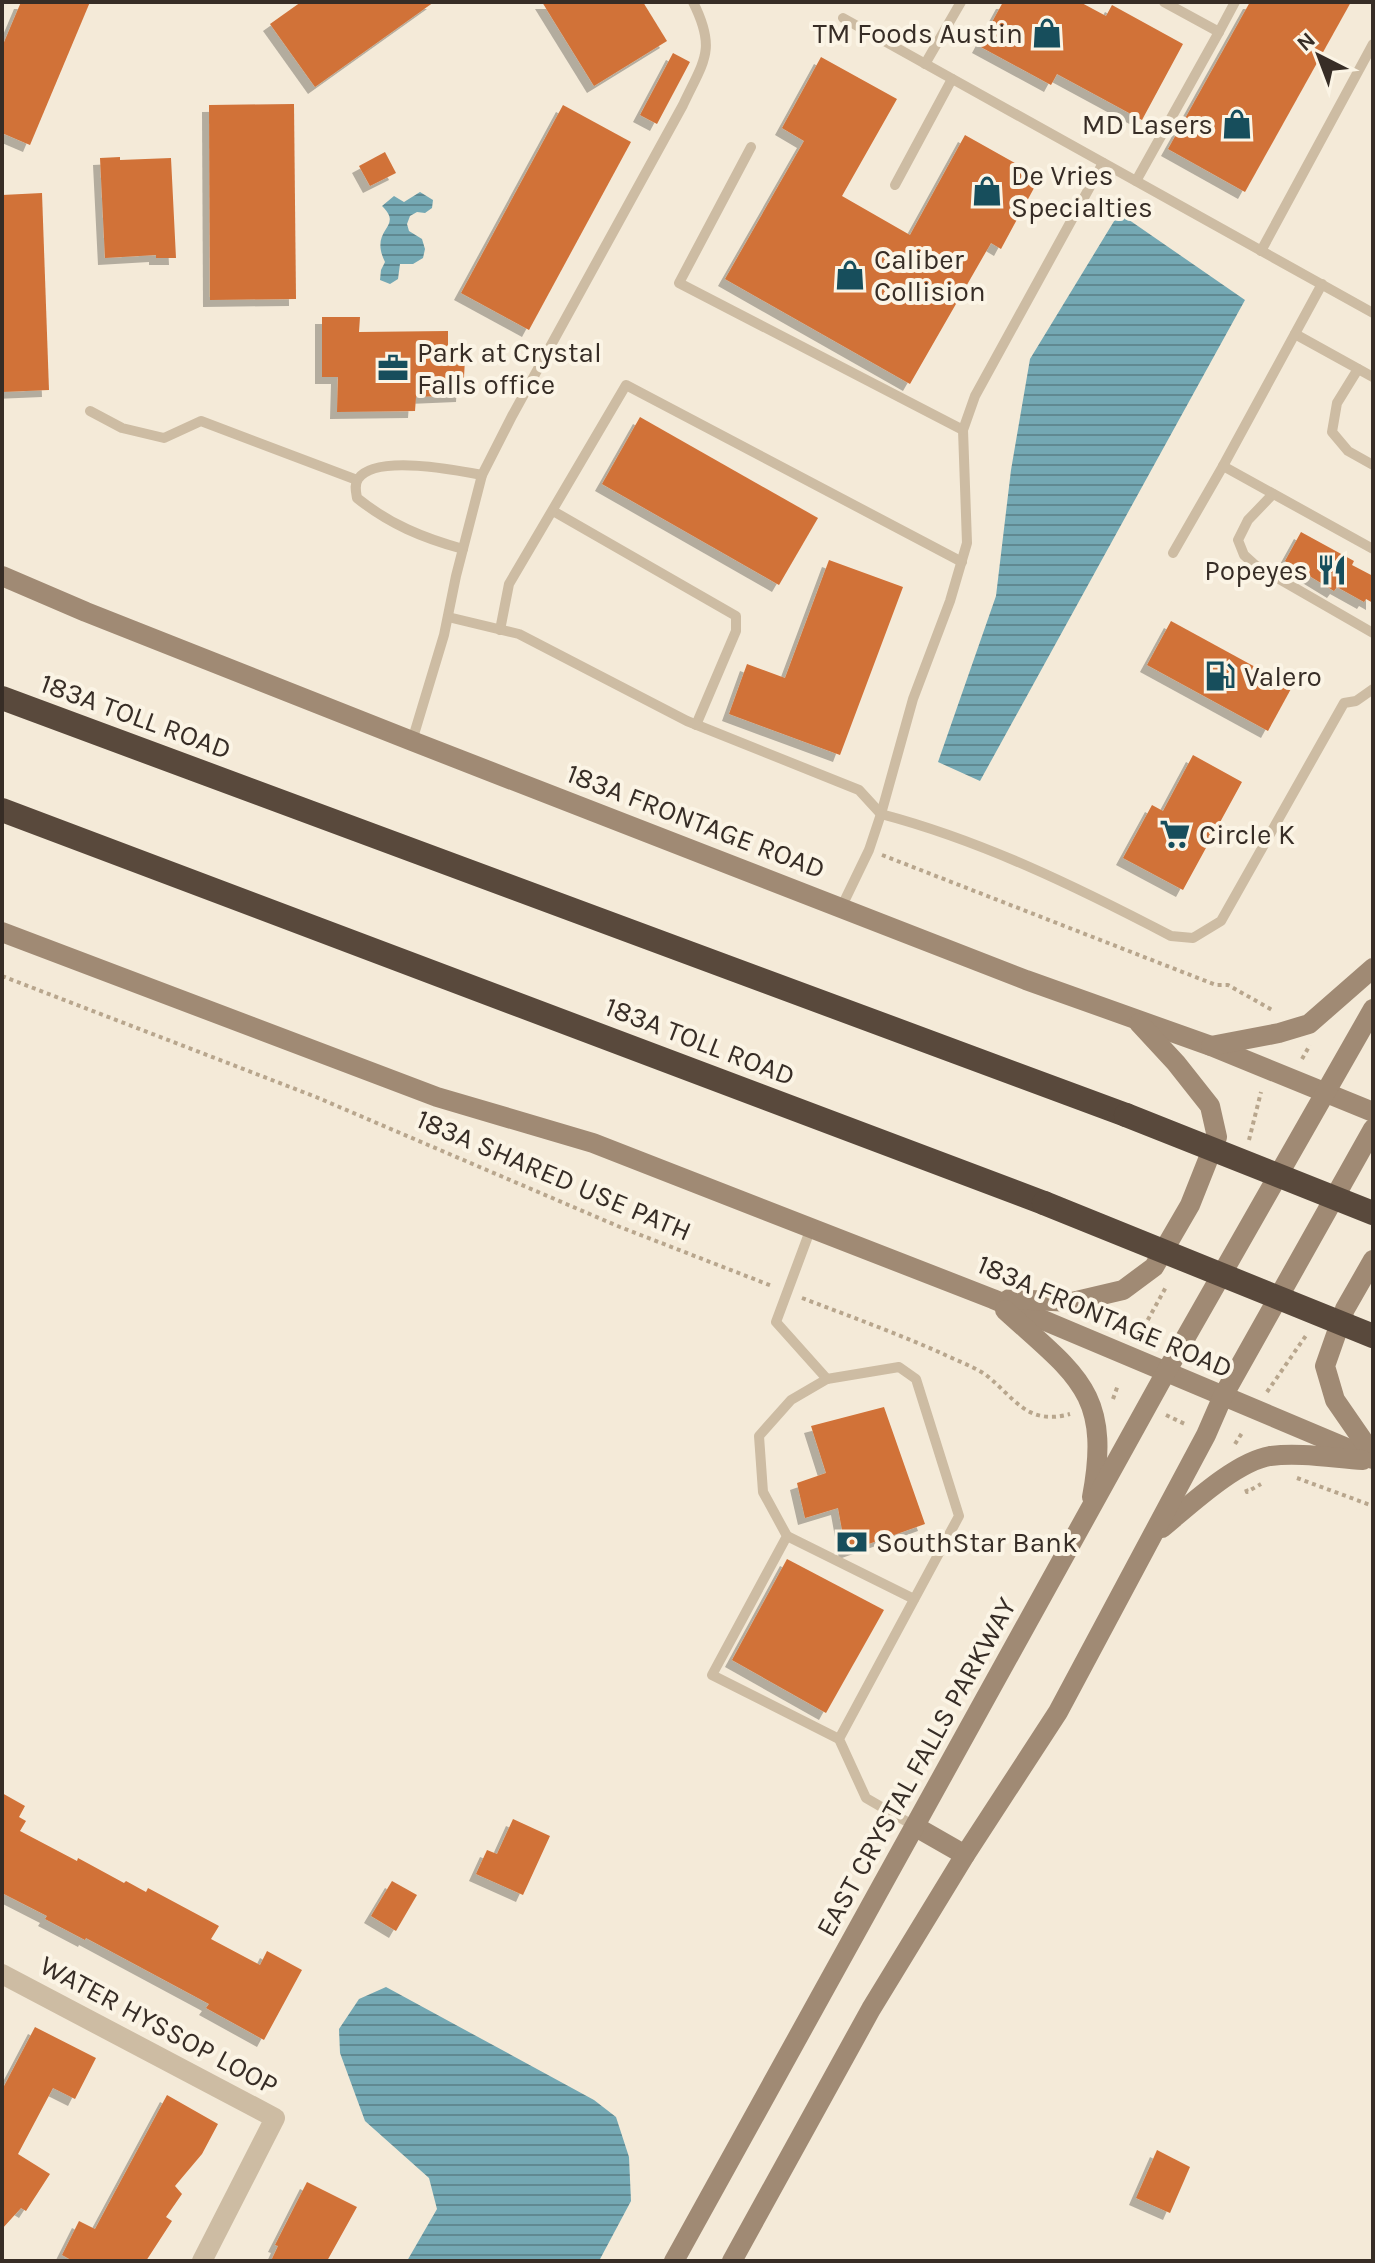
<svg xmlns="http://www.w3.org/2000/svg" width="1375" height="2263" font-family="Karla,sans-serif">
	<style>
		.water { fill: url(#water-rules) }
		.building { fill: #d17238; filter: url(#shadow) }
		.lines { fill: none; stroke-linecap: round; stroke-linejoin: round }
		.path { stroke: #b8a68d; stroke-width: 4; stroke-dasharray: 4 4; stroke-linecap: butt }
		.lane { stroke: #cdbca3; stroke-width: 10 }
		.street { stroke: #cdbca3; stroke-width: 20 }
		.secondary { stroke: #a08a74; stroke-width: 20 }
		.highway { stroke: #59493c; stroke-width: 24 }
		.highway-bridge { stroke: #59493c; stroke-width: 24 }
		.labels { text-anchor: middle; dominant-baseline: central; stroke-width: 8; stroke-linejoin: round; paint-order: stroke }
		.poi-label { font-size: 28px; fill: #372d26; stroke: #fbf4e5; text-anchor: start }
		.street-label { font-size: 28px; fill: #372d26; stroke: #fbf4e5 }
	</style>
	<defs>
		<pattern id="water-rules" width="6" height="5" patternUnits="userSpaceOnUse" patternTransform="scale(2)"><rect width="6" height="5" fill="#74a8b3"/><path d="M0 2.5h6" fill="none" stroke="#608991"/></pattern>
		<filter id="shadow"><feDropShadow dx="-7" dy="7" stdDeviation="0" flood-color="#0004"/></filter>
	</defs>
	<rect width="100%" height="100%" fill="#f4ead8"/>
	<!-- water -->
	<g class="water">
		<path d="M420,192L433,200L432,208L425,213L417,212L410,216L407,224L409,231L422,239L425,249L423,258L413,264H400L398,279L390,284L380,280L381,270L385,262C368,228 405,228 382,206L394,196L404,202Z"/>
		<path d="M1119,213L1245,300L980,781L938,762L996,596L1011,470L1030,359Z"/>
		<path d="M386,1987L594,2100L616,2117L629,2157L631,2201L599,2261H407L437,2209L429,2178L365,2121L340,2053L339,2029L359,1999Z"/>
	</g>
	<!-- building -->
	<g class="building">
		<path d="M21,2H90L30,145L2,133V47Z"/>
		<path d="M301,2H434L315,87L270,24Z"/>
		<path d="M542,2H643L667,41L594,86Z"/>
		<path d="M1003,2H1080L1106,16L1112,5L1183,44L1142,120L1057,74L1051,85L979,46Z"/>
		<path d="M1250,2H1351L1245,192L1168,149Z"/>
		<path d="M673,53L690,62L657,124L640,115Z"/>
		<path d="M821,57L897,99L842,196L910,235L965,135L1040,177L1001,249L991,243L910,384L725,279L804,141L782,128Z"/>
		<path d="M294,104L296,299L210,300L209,105Z"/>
		<path d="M563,105L631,142L529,330L461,293Z"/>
		<path d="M385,152L396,173L370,186L359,166Z"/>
		<path d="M120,157V160L171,158L176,258H156V255L105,258L100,158Z"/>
		<path d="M42,193L49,390L2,392V195Z"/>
		<path d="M322,317H360L359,332L448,331V359H465L463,395L416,397L415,411L337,412L338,377H322Z"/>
		<path d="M640,417L818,518L779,585L602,484Z"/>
		<path d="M1301,532L1354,561L1352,565L1373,576V603L1366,599L1364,602L1337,587L1334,591L1285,561Z"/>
		<path d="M829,560L903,587L840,755L729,714L747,664L785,678Z"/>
		<path d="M1171,621L1292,687L1268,731L1147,665Z"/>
		<path d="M1193,755L1242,782L1183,890L1123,858L1152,805L1163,811Z"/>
		<path d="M884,1407L925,1524L846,1552L838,1508L805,1518L797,1483L826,1473L811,1426Z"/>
		<path d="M787,1559L884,1610L826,1713L732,1660Z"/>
		<path d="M2,1793L25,1806L19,1817L26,1821L20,1831L77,1861L78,1858L124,1883L126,1881L146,1892L148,1888L219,1926L211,1939L260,1965L267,1951L302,1970L264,2040L206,2008L209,2004L86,1938L85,1940L45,1919L47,1916L2,1893Z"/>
		<path d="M513,1819L550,1836L523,1895L476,1874L487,1850L497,1854Z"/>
		<path d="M392,1881L417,1895L396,1931L371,1916Z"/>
		<path d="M35,2027L96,2058L75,2099L53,2088L18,2154L50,2174L26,2211L21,2208L2,2229V2090Z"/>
		<path d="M167,2095L218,2124L202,2154L175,2186L182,2194L166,2217L172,2221L146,2261H73L62,2255L79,2221L95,2229Z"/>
		<path d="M1157,2150L1190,2167L1170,2213L1136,2198Z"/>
		<path d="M307,2182L357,2207L327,2261H271L278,2246L275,2245Z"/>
	</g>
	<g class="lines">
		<!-- path -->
		<g class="path">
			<path d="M882,855L1216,985H1228L1274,1011"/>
			<path d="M2,976L316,1097L620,1227L772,1286"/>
			<path d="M1302,1059L1310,1045"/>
			<path d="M1249,1140L1261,1092"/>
			<path d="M802,1298C849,1316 896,1333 941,1353C955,1360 973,1366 986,1375C1015,1398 1027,1426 1070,1414"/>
			<path d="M1140,1334L1166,1287"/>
			<path d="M1267,1392L1307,1334"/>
			<path d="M1113,1399L1118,1385"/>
			<path d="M1166,1415L1187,1425"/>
			<path d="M1235,1444L1242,1433"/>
			<path d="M1297,1478L1373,1506"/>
			<path d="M1246,1489L1247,1492L1261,1484"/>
		</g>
		<!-- lane -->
		<g class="lane">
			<path d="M1164,2L1219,32L1235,2"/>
			<path d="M843,18L1373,313"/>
			<path d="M925,64L961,2"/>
			<path d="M751,147L679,283L963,430L967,543L950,601L913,699L881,814"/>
			<path d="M1136,181L1219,32"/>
			<path d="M895,185L952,79"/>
			<path d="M1261,251L1373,44"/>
			<path d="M1295,334L1373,377"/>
			<path d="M1358,369L1337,403L1332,432L1348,451L1373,465"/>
			<path d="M90,411L122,428L164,438L201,421L357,480"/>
			<path d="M963,430L975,396L1103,163"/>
			<path d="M1223,466L1322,284"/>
			<path d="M1273,494L1248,520L1238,540L1244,555L1255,565L1373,633"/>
			<path d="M553,511L736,616V631L696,725"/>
			<path d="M463,549C423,538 389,524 357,498C356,491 354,485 358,479C375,454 456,470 482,475"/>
			<path d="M1173,553L1223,466L1373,549"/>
			<path d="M448,617L519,634L687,721L859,790L881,814"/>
			<path d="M500,630L509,584L626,385L962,562"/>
			<path d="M412,741L444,635L456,576L482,475L512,416L683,105C704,60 717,50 693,2"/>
			<path d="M841,908L869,850L881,814C983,841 1077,887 1171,936L1193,938L1221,921L1344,703L1356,701L1373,689"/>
			<path d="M811,1228L776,1322L827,1379L899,1367L916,1379L959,1516L839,1739L866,1798L916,1827"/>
			<path d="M827,1379L791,1400L759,1436L763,1492L787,1536L712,1675L839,1739"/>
			<path d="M787,1536L914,1599"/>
		</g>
		<!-- street -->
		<path class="street" d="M2,1974L275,2118L202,2261"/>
		<!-- secondary -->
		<g class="secondary">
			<path d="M2,576L86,612L412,741L1026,980L1211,1046L1373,1112"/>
			<path d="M2,932L437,1097L593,1143L993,1299L1373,1459"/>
			<path d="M1211,1046L1279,1033L1309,1024L1373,968"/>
			<path d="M1373,1260L1345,1309L1325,1366L1335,1400L1373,1455"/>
			<path d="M1009,1299L1072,1302L1123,1290L1154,1267L1190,1205L1217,1137L1210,1106L1176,1063L1139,1023"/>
			<path d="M1005,1310C1076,1375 1112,1392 1092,1497"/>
			<path d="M1162,1528C1189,1506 1235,1462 1270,1456C1299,1452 1333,1458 1363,1460"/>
			<path d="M916,1827L965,1855"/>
			<path d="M674,2261L1166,1372L1373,1009"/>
			<path d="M732,2261L871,2009L965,1855L1058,1712L1206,1435L1223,1396L1373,1129"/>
		</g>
		<!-- highway -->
		<g class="highway">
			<path d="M2,698L1126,1115"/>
			<path d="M2,810L1044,1203"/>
		</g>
		<!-- highway-bridge -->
		<g class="highway-bridge">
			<path d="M1126,1115L1373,1213"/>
			<path d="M1044,1203L1373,1336"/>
		</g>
	</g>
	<!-- icons -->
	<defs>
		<g id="shop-bare" transform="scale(2.4)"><path d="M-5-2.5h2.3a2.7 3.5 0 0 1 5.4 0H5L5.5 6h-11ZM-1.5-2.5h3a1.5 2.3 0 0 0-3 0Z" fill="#174e5c" stroke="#fbf4e5" stroke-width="2.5" paint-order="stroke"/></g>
		<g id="office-bare" transform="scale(2.4)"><path d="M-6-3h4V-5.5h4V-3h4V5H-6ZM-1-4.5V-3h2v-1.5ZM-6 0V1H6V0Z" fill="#174e5c" stroke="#fbf4e5" stroke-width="2.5" paint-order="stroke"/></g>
		<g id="restaurant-bare" transform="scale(2.4)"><path d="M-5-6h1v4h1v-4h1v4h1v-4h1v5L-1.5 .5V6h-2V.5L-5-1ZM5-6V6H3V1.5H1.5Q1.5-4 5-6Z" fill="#174e5c" stroke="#fbf4e5" stroke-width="2.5" paint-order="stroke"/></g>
		<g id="fuel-bare" transform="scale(2.4)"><path d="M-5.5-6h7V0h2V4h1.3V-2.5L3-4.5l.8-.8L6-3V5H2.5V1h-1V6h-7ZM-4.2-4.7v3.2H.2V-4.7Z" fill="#174e5c" stroke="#fbf4e5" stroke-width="2.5" paint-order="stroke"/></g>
		<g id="supermarket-bare" transform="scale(2.4)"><path d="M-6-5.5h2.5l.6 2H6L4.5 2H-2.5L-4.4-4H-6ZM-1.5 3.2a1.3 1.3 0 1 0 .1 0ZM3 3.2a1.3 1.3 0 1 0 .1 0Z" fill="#174e5c" stroke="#fbf4e5" stroke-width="2.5" paint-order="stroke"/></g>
		<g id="bank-bare" transform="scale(2.4)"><path d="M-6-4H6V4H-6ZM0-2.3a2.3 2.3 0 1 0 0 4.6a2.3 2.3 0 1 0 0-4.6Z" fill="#174e5c" stroke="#fbf4e5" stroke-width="2.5" paint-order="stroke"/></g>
	</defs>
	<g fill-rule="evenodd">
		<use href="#shop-bare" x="1047" y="33"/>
		<use href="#shop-bare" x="1237" y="124"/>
		<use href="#shop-bare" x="987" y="191"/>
		<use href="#shop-bare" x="850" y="275"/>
		<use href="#office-bare" x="393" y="368"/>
		<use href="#restaurant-bare" x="1332" y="570"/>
		<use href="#fuel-bare" x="1220" y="676"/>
		<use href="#supermarket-bare" x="1175" y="834"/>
		<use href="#bank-bare" x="852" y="1542"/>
	</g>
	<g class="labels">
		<!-- poi labels -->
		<g class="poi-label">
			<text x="1023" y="33" text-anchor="end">TM Foods Austin</text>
			<text x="1213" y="124" text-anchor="end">MD Lasers</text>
			<text x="1011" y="175">De Vries<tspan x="1011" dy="32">Specialties</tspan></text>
			<text x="874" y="259">Caliber<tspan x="874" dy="32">Collision</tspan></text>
			<text x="417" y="352">Park at Crystal<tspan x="417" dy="32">Falls office</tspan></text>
			<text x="1308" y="570" text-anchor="end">Popeyes</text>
			<text x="1244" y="676">Valero</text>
			<text x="1199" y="834">Circle K</text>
			<text x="876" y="1542">SouthStar Bank</text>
		</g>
		<!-- street labels -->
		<g class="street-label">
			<text transform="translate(136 716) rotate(20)">183A TOLL ROAD</text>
			<text transform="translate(696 821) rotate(21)">183A FRONTAGE ROAD</text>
			<text transform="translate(700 1041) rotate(21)">183A TOLL ROAD</text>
			<text transform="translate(554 1175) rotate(23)">183A SHARED USE PATH</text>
			<text transform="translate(1105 1316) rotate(23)">183A FRONTAGE ROAD</text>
			<text transform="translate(916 1767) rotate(-61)">EAST CRYSTAL FALLS PARKWAY</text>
			<text transform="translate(159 2025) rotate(28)">WATER HYSSOP LOOP</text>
		</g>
	</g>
	<!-- border -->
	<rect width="1375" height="2263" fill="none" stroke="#372d26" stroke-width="8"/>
	<!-- north arrow -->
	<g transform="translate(1319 56) rotate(318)" stroke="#fbf4e5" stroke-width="6" paint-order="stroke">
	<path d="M0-6L14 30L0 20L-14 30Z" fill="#372d26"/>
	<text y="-12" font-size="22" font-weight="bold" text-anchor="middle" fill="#372d26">N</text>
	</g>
</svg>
